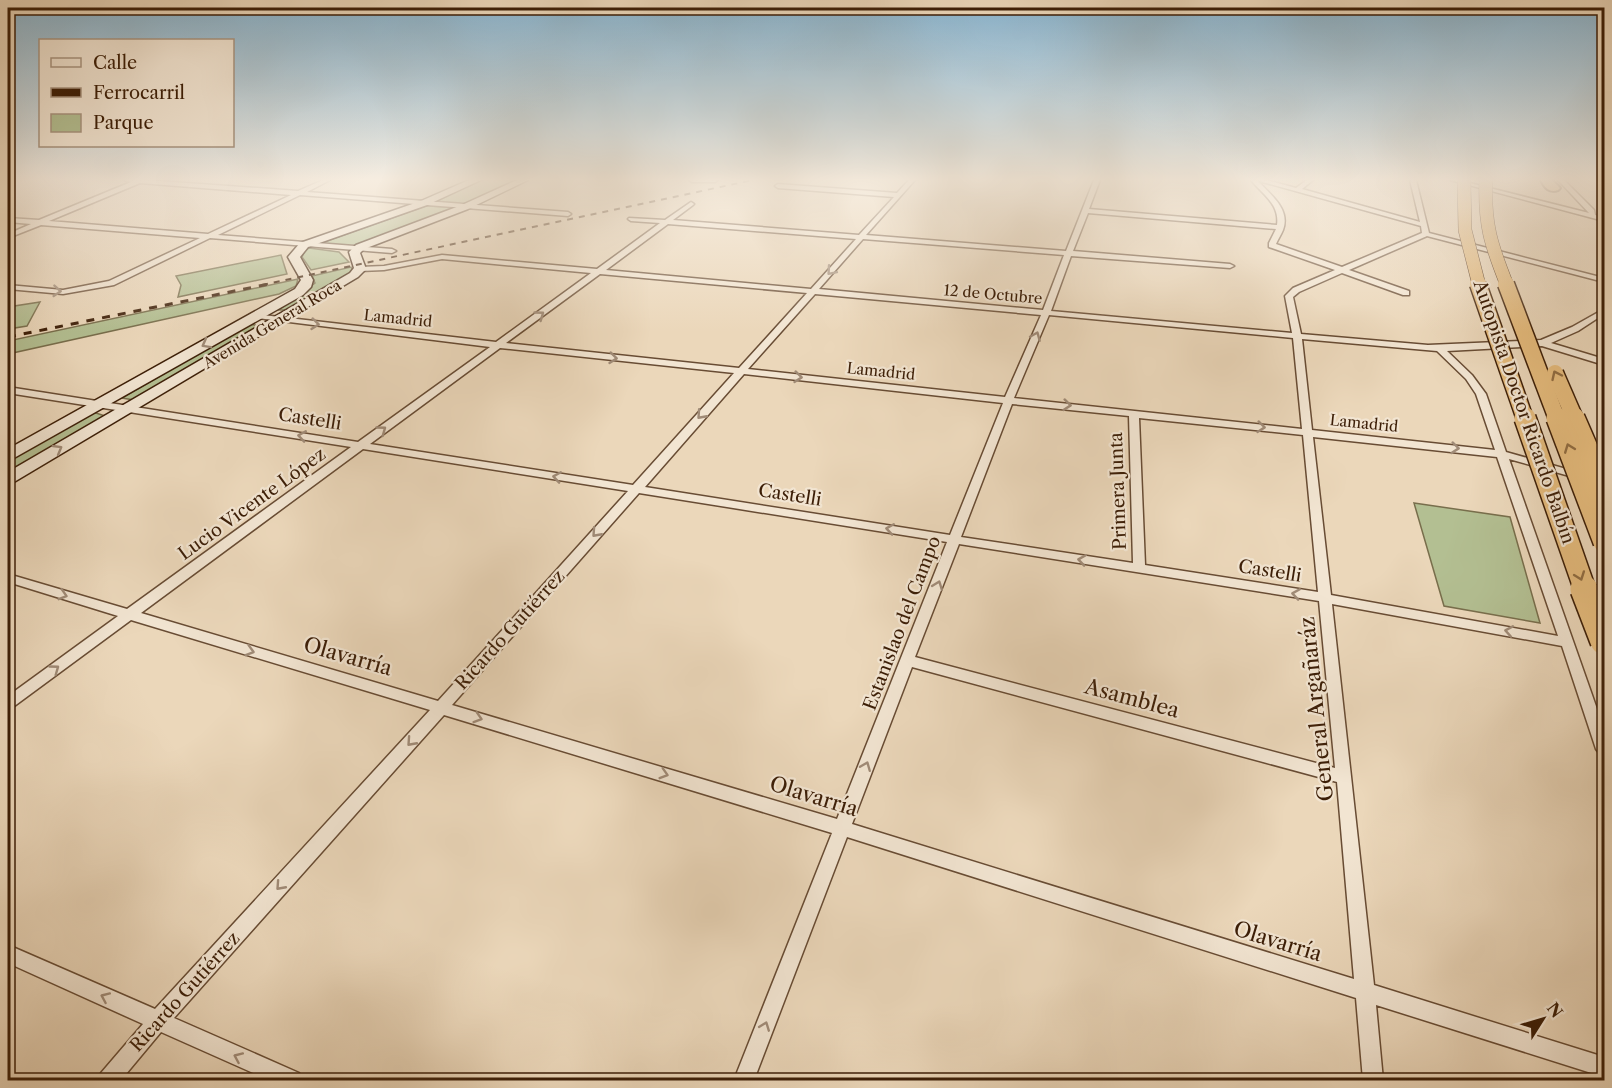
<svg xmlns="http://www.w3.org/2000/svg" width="1612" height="1088" font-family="'Libre Caslon Text',serif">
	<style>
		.green { fill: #b3bf92; stroke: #786e4c; stroke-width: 1.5 }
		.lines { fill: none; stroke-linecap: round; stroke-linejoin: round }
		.minor-casing { stroke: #684c34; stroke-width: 3 }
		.secondary-casing { stroke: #3c1e07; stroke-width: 3 }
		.motorway-casing { stroke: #3c1e07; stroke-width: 4 }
		.minor { fill: #f2e5d2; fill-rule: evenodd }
		.secondary { fill: #f2e5d2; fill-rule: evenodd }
		.motorway { fill: #e6bc7d; fill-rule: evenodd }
		.rail-far1 { stroke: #3c1e07; stroke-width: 2; stroke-dasharray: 6 6; stroke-linecap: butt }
		.rail { stroke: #3c1e07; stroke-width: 3; stroke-dasharray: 8 8; stroke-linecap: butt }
		.motorway-bridge-far3-casing { stroke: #3c1e07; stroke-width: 14; stroke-linecap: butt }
		.motorway-bridge-far2-casing { stroke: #3c1e07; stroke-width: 19; stroke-linecap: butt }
		.motorway-bridge-far1-casing { stroke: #3c1e07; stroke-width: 24; stroke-linecap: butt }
		.motorway-bridge-casing { stroke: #3c1e07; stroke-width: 30; stroke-linecap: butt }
		.motorway-bridge-far3 { stroke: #e6bc7d; stroke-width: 13 }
		.motorway-bridge-far2 { stroke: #e6bc7d; stroke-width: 16 }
		.motorway-bridge-far1 { stroke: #e6bc7d; stroke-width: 21 }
		.motorway-bridge { stroke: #e6bc7d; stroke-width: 27 }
		.oneway { stroke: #a08b77 }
		.oneway2 { stroke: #916d42 }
		.labels { text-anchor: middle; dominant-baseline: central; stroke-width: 4.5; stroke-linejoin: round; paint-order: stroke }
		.far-street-label { font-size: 15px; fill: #3c1e07; stroke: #f2e5d2 }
		.street-label { font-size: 18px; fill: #3c1e07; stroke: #f2e5d2 }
		.near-street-label { font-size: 21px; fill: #3c1e07; stroke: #f2e5d2 }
	</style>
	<rect width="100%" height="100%" fill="#ebd7ba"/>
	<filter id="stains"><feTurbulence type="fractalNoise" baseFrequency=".00333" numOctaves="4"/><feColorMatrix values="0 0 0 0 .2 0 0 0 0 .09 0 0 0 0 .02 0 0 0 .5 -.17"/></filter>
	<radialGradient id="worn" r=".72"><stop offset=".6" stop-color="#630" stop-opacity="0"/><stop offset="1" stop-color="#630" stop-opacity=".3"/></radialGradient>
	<!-- green -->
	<g class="green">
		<path d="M476,180H523L465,207L424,203Z"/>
		<path d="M426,206L450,207L452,209L360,244L351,246L321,243Z"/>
		<path d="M309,248L339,252L349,262L311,270L302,257L305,250Z"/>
		<path d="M281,255L287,274L178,297L181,285L176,276Z"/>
		<path d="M351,267L353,271L288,310H279L315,283L312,276Z"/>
		<path d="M298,279L296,286L279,294L8,354V341Z"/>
		<path d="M40,302L27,326L8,329V307Z"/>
		<path d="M249,324L261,326L134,400L122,398Z"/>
		<path d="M93,412L105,416L8,473V461Z"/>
		<path d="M1414,503L1510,517L1540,623L1444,606Z"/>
	</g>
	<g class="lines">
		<!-- minor casing -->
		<g class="minor-casing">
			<g id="minor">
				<path d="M124,180H145L298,191L323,180H330L307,192L568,212L571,214L568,216L300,195L218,235L392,249L396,251L392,253L210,238L114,285L63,294L8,289V285L63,290L109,281L200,238L41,225L8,238V234L31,224L8,222V218L39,220L131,182ZM140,183L291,195L208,234L49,221Z"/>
				<path d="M689,180H718L715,182H692Z"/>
				<path d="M909,180H915L866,235L1066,251L1094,180H1100L1089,209L1277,225C1280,204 1262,194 1251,180H1257C1269,194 1291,208 1283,230C1281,235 1278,239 1276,244L1342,267L1422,233L1421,226L1259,181L1258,180H1266L1296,188L1307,180H1313L1302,189L1420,222L1410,180H1416L1429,233L1604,278V282L1427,236L1349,270L1409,291V295H1403L1342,273L1299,292L1293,297L1301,334L1428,345L1541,340L1572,327L1604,309V314L1578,331L1551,343L1604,359V365L1542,346L1447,351L1472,375L1486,394L1506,452L1584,474L1585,476L1580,479L1509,459L1604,729V755L1599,753L1596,749L1562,646L1332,604L1374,985L1604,1057V1077L1376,1005L1383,1080H1363L1356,998L847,837L754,1080H734L832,833L444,715L174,1018L299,1073L302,1080H269L161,1032L121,1080H98L101,1073L143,1024L8,963V945L155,1009L430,710L131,620L13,707L8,709V696L118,616L8,582V574L127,609L351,447L8,393V387L358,442L490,347L257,318H254V314L496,342L591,273L442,259L384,270L360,271L356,269L360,267L384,266L442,255L597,269L660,223L631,221L628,219L629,218L665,220L691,202L694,204L693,205L673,220L859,235L894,197L778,188L775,186L778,184L897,193ZM1088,213L1276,229L1269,243V247L1335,270L1293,288L1285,296L1292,333L1051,311L1071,256L1230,268L1234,266L1230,264L1073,251ZM668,224L856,239L811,289L606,270ZM863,239L1064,255L1043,310L819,289ZM600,274L807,293L739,368L506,343ZM815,294L1041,315L1005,397L748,369ZM1049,315L1293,338L1302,429L1014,398ZM1302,339L1437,351L1466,379L1476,394L1495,450L1312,430ZM500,348L734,373L633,485L370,444ZM744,374L1003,403L950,535L645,487ZM1012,404L1129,416L1133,563L961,537ZM1139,418L1303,435L1318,592L1145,565ZM1313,437L1497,457L1558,636L1331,595ZM363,449L628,491L438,701L141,613ZM639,493L947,542L837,819L452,705ZM959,544L1319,601L1335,768L915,657ZM912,667L1337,782L1354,979L852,824Z"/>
				<path d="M1450,180H1458L1589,213L1558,180H1564L1594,210L1595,215L1604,217V221Z"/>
			</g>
		</g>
		<!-- secondary casing -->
		<g class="secondary-casing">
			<g id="secondary">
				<path d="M469,180H481L427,205L308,247L300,257L313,280L311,287L303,295L14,458L8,460V449L295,289L301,280L288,257L300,243L421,201Z"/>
				<path d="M517,180H528L468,209L364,249L360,253L366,269L358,277L14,482L8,484V472L350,273L354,268L349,252L356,245L462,205Z"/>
			</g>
		</g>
		<!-- motorway casing -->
		<g class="motorway-casing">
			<path id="motorway" d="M1541,180H1552L1560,188L1558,190C1549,193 1545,188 1541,180Z"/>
		</g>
		<!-- minor -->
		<use href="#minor" class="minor"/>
		<!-- secondary -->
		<use href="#secondary" class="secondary"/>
		<!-- motorway -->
		<use href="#motorway" class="motorway"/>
		<!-- rail-far1 -->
		<path class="rail-far1" d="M262,285L753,180"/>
		<!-- rail -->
		<path class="rail" d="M8,337L269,284"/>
		<!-- motorway-bridge-far3 casing -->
		<g class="motorway-bridge-far3-casing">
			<g id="motorway-bridge-far3">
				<path d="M1464,180L1465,230L1479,285"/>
				<path d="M1486,180C1484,224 1491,245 1507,285"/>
			</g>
		</g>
		<!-- motorway-bridge-far2 casing -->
		<g class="motorway-bridge-far2-casing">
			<g id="motorway-bridge-far2">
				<path d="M1478,284L1525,419"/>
				<path d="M1506,284L1557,419"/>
				<path d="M1555,373L1575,419"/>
			</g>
		</g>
		<!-- motorway-bridge-far1 casing -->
		<g class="motorway-bridge-far1-casing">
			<g id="motorway-bridge-far1">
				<path d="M1525,418L1585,590"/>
				<path d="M1557,418L1604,542"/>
				<path d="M1574,418L1604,487"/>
			</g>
		</g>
		<!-- motorway-bridge casing -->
		<g class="motorway-bridge-casing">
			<path id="motorway-bridge" d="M1584,589L1604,641"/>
		</g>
		<!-- motorway-bridge-far3 -->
		<use href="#motorway-bridge-far3" class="motorway-bridge-far3"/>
		<!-- motorway-bridge-far2 -->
		<use href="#motorway-bridge-far2" class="motorway-bridge-far2"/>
		<!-- motorway-bridge-far1 -->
		<use href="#motorway-bridge-far1" class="motorway-bridge-far1"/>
		<!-- motorway-bridge -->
		<use href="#motorway-bridge" class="motorway-bridge"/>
	</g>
	<!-- one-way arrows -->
	<defs><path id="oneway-chevron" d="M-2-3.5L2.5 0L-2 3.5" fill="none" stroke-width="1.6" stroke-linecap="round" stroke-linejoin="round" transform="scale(1.5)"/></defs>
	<g class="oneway">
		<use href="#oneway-chevron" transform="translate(831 271) rotate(131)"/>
		<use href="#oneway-chevron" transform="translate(57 291) rotate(4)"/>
		<use href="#oneway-chevron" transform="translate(540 315) rotate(-36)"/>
		<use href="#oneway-chevron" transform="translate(315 324) rotate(6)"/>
		<use href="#oneway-chevron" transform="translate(1036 336) rotate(-67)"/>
		<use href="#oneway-chevron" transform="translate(206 344) rotate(151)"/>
		<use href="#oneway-chevron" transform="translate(613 358) rotate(6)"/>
		<use href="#oneway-chevron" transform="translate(798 377) rotate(6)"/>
		<use href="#oneway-chevron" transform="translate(1067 405) rotate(6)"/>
		<use href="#oneway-chevron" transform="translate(701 415) rotate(132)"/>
		<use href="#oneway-chevron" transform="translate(1261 427) rotate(6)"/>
		<use href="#oneway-chevron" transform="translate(382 430) rotate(-36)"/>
		<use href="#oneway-chevron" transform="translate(302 436) rotate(-171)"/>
		<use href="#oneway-chevron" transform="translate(1455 448) rotate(6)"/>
		<use href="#oneway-chevron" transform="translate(58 449) rotate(-30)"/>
		<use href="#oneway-chevron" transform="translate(557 477) rotate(-171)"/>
		<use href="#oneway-chevron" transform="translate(890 529) rotate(-171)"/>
		<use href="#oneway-chevron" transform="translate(596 533) rotate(132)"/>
		<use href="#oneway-chevron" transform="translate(1082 560) rotate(-171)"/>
		<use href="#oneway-chevron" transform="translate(938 585) rotate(-69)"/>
		<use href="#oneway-chevron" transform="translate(1296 594) rotate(-171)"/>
		<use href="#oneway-chevron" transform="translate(63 595) rotate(17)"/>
		<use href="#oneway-chevron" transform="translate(1509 631) rotate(-170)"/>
		<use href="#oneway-chevron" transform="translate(250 651) rotate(16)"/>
		<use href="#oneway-chevron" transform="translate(55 669) rotate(-36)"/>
		<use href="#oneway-chevron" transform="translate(478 718) rotate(17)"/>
		<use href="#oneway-chevron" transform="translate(411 742) rotate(132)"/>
		<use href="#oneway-chevron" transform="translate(866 766) rotate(-68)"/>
		<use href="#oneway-chevron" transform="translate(664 774) rotate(17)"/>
		<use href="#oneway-chevron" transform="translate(280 886) rotate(132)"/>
		<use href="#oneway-chevron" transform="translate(105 997) rotate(-156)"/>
		<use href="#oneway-chevron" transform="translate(765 1026) rotate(-69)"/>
		<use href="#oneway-chevron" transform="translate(238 1057) rotate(-156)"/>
	</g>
	<g class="oneway2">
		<use href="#oneway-chevron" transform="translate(1556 375) rotate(-115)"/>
		<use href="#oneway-chevron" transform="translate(1569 448) rotate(-111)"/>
		<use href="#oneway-chevron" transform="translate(1580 576) rotate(70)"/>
	</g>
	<!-- sky -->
	<linearGradient id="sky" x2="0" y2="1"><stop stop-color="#88b6d3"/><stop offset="0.54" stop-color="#f6ede0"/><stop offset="1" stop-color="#f6ede0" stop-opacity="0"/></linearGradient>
	<rect width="1612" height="332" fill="url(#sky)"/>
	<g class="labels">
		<!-- far-street labels -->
		<g class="far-street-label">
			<text transform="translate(993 294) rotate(5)">12 de Octubre</text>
			<text transform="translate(398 318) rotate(6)">Lamadrid</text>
			<text transform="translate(272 324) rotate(-31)">Avenida General Roca</text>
			<text transform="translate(881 371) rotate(6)">Lamadrid</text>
			<text transform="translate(1364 423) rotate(6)">Lamadrid</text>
		</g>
		<!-- street labels -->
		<g class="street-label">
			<text transform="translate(1524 412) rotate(71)">Autopista Doctor Ricardo Balbín</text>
			<text transform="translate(310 419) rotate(9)">Castelli</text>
			<text transform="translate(1118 491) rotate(-92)">Primera Junta</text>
			<text transform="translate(790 495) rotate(9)">Castelli</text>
			<text transform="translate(252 504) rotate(-36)">Lucio Vicente López</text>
			<text transform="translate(1270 571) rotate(9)">Castelli</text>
			<text transform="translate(902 623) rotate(-69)">Estanislao del Campo</text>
			<text transform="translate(510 630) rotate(-48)">Ricardo Gutiérrez</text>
			<text transform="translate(185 992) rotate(-48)">Ricardo Gutiérrez</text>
		</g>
		<!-- near-street labels -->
		<g class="near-street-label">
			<text transform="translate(348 656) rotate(16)">Olavarría</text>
			<text transform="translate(1132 698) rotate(15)">Asamblea</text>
			<text transform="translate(1316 709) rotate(-96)">General Argañaráz</text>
			<text transform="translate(814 796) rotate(17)">Olavarría</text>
			<text transform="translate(1278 941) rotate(17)">Olavarría</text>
		</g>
	</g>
	<!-- margin -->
	<rect width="1612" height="1088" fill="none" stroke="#ebd7ba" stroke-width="30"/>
	<rect x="9" y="9" width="1594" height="1070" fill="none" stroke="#3c1e07" stroke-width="3"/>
	<rect x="15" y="15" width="1582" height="1058" fill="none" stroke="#3c1e07" stroke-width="1.5"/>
	<!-- legend -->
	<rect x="39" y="39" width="195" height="108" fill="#f2e5d2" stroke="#a99581" stroke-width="1.5"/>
	<rect x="51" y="58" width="30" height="9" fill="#f2e5d2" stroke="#a99581" stroke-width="1.5"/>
	<text x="93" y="69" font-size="18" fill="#3c1e07">Calle</text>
	<rect x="51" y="88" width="30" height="9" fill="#3c1e07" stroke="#a99581" stroke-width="1.5"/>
	<text x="93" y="99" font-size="18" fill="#3c1e07">Ferrocarril</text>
	<rect x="51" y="114" width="30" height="18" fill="#b3bf92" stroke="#a99581" stroke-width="1.5"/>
	<text x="93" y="129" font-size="18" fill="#3c1e07">Parque</text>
	<!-- north arrow -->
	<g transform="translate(1543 1019) rotate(53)" stroke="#f2e5d2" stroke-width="4.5" paint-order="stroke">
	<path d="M0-4.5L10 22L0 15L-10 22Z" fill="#3c1e07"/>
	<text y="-9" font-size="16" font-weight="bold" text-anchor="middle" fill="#3c1e07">N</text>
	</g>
	<rect width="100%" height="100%" filter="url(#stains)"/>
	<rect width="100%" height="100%" fill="url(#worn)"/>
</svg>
